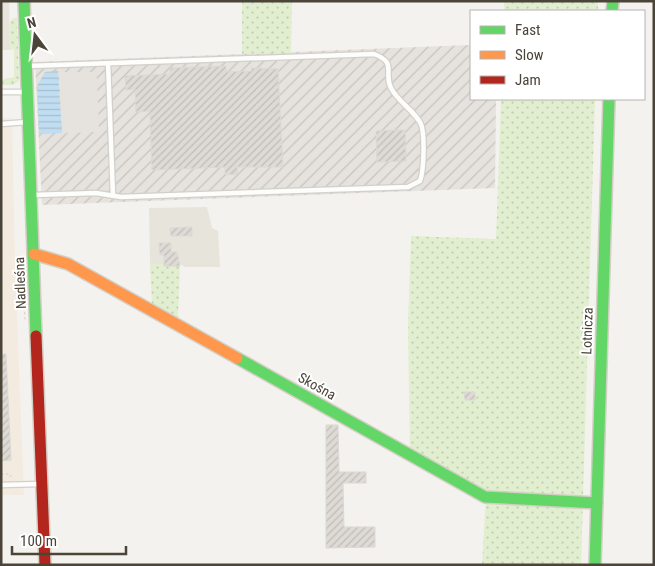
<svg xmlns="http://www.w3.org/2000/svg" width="655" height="566" font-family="'Roboto Condensed',sans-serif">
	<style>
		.residential { fill: #e7e4dc }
		.commercial { fill: #f3ebdf }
		.industrial { fill: url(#industrial-furrows) }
		.grass { fill: url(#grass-dots) }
		.parking { fill: #e6e3df }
		.water { fill: url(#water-rules) }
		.building { fill: url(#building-hatch); stroke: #dcd9d4 }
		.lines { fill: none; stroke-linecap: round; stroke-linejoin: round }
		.lane-casing { stroke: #d2d0cb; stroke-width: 7 }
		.fast-casing { stroke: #d3cfc5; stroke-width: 14 }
		.slow-casing { stroke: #d3cfc5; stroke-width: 14 }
		.jam-casing { stroke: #d3cfc5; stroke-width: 14 }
		.path { stroke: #d3d2cc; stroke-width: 1; stroke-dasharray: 2.5 2.5; stroke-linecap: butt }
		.lane { stroke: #fdfdfc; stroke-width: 4.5 }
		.fast { stroke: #63d668; stroke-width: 11 }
		.slow { stroke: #ff974d; stroke-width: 11 }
		.jam { stroke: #b3261e; stroke-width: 11 }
		.labels { text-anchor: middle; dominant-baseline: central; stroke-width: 4; stroke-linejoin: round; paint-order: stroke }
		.street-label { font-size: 14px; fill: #4b4439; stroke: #fff }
	</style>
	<defs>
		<pattern id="industrial-furrows" width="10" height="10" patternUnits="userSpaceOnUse" patternTransform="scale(1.25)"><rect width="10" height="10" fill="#e6e2de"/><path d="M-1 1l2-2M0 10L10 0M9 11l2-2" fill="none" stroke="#c7c3bf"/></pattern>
		<pattern id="grass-dots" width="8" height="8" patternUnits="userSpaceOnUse" patternTransform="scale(1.25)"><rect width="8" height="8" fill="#e1eecf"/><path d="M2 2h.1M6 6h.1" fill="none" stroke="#c3cdb2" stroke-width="1.8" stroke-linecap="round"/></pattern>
		<pattern id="water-rules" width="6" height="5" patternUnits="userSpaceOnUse" patternTransform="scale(1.25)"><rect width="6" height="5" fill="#c0ddf1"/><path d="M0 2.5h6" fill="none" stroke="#a6bfcf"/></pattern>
		<pattern id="building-hatch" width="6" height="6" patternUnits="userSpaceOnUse" patternTransform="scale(1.25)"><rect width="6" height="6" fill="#dedbd6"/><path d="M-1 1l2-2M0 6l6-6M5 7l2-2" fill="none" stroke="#c0bdb8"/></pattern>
	</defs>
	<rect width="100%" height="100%" fill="#f4f2ee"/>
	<!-- residential -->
	<g class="residential">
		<path d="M1,1H9L10,50H1Z"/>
		<path d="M207,207L212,228L218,231L220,267H185L180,264H150L149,208Z"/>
	</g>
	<!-- commercial -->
	<path class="commercial" d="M1,118H12L15,265L24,495H1Z"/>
	<!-- industrial -->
	<path class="industrial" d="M471,45V99H496L495,188L42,205L35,62Z"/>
	<!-- grass -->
	<g class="grass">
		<path d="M242,1H292L291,53L242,54Z"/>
		<rect x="504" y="1" width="94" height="10"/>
		<path d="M14,18H17L19,81L13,85H1V80L14,77V49L10,50V21Z"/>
		<path d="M501,99H595L581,565H482L486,495L410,451L408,327L411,236L496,239Z"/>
		<path d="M150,264H180L178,320L152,307Z"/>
	</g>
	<!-- parking -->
	<path class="parking" d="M59,72H91V77L97,78L99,132L62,133Z"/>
	<!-- water -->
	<path class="water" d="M58,71L62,133L39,134L37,86L45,72Z"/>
	<!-- building -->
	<g class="building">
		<path d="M226,66V72L252,71L251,68L278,69L283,167H237L238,174L225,175V167L152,170L150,111L136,112L135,89L126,90L125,76L170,74V68Z"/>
		<path d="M405,130L406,161L377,162L376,131Z"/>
		<path d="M192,227V236H171L170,228Z"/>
		<path d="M159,243H171V252H177L180,266H164V255H160Z"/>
		<path d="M1,354H6L11,460L1,461Z"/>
		<path d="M464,392H475V400H465Z"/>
		<path d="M326,425H338L339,472H366V483H343L344,527H375V547L326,548Z"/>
	</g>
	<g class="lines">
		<!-- lane casing -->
		<g class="lane-casing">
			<g id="lane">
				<path d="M108,63L113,196"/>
				<path d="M28,66L374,54C398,63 383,72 391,88C398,102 414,110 421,124C425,134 424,171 420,181L408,187L121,197L96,193L33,195"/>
				<path d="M1,92H26"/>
				<path d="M1,124L27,122"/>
				<path d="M1,485L40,484"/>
			</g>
		</g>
		<!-- fast casing -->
		<g class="fast-casing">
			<g id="fast">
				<path d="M24,1L36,336"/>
				<path d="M612,11L613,1"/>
				<path d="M237,358L485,497L597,503"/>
				<path d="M595,565L609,99"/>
			</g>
		</g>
		<!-- slow casing -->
		<g class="slow-casing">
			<path id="slow" d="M34,254L68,264L237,358"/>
		</g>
		<!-- jam casing -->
		<g class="jam-casing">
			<path id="jam" d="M36,336L45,565"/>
		</g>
		<!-- path -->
		<g class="path">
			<path d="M24,302L25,320"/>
			<path d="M1,474H10L11,477"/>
		</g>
		<!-- lane -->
		<use href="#lane" class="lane"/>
		<!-- fast -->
		<use href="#fast" class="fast"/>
		<!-- slow -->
		<use href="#slow" class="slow"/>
		<!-- jam -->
		<use href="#jam" class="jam"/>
	</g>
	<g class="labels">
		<!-- street labels -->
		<g class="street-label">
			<text transform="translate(20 283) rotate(-92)">Nadleśna</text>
			<text transform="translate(587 331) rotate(-88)">Lotnicza</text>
			<text transform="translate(317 386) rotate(29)">Skośna</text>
		</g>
	</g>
	<!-- border -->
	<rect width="655" height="566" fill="none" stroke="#4b4439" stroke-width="5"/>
	<!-- legend -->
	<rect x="470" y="10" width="175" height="90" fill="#ffffff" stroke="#b7b4b0"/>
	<rect x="480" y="26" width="25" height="8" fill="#63d668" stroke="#b7b4b0"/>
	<text x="515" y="35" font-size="15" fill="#4b4439">Fast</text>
	<rect x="480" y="51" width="25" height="8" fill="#ff974d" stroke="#b7b4b0"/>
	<text x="515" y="60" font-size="15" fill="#4b4439">Slow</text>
	<rect x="480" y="76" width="25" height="8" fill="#b3261e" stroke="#b7b4b0"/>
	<text x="515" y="85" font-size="15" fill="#4b4439">Jam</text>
	<!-- north arrow -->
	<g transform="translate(35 35) rotate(345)" stroke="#ffffff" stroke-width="4" paint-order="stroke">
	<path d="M0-4L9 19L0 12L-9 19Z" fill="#4b4439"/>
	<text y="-8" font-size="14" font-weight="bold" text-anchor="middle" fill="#4b4439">N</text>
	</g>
	<!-- scale -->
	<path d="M12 546v8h114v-8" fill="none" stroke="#4b4439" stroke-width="2.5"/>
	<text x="20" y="546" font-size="15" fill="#4b4439" stroke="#ffffff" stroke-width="4" paint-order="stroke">100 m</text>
</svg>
